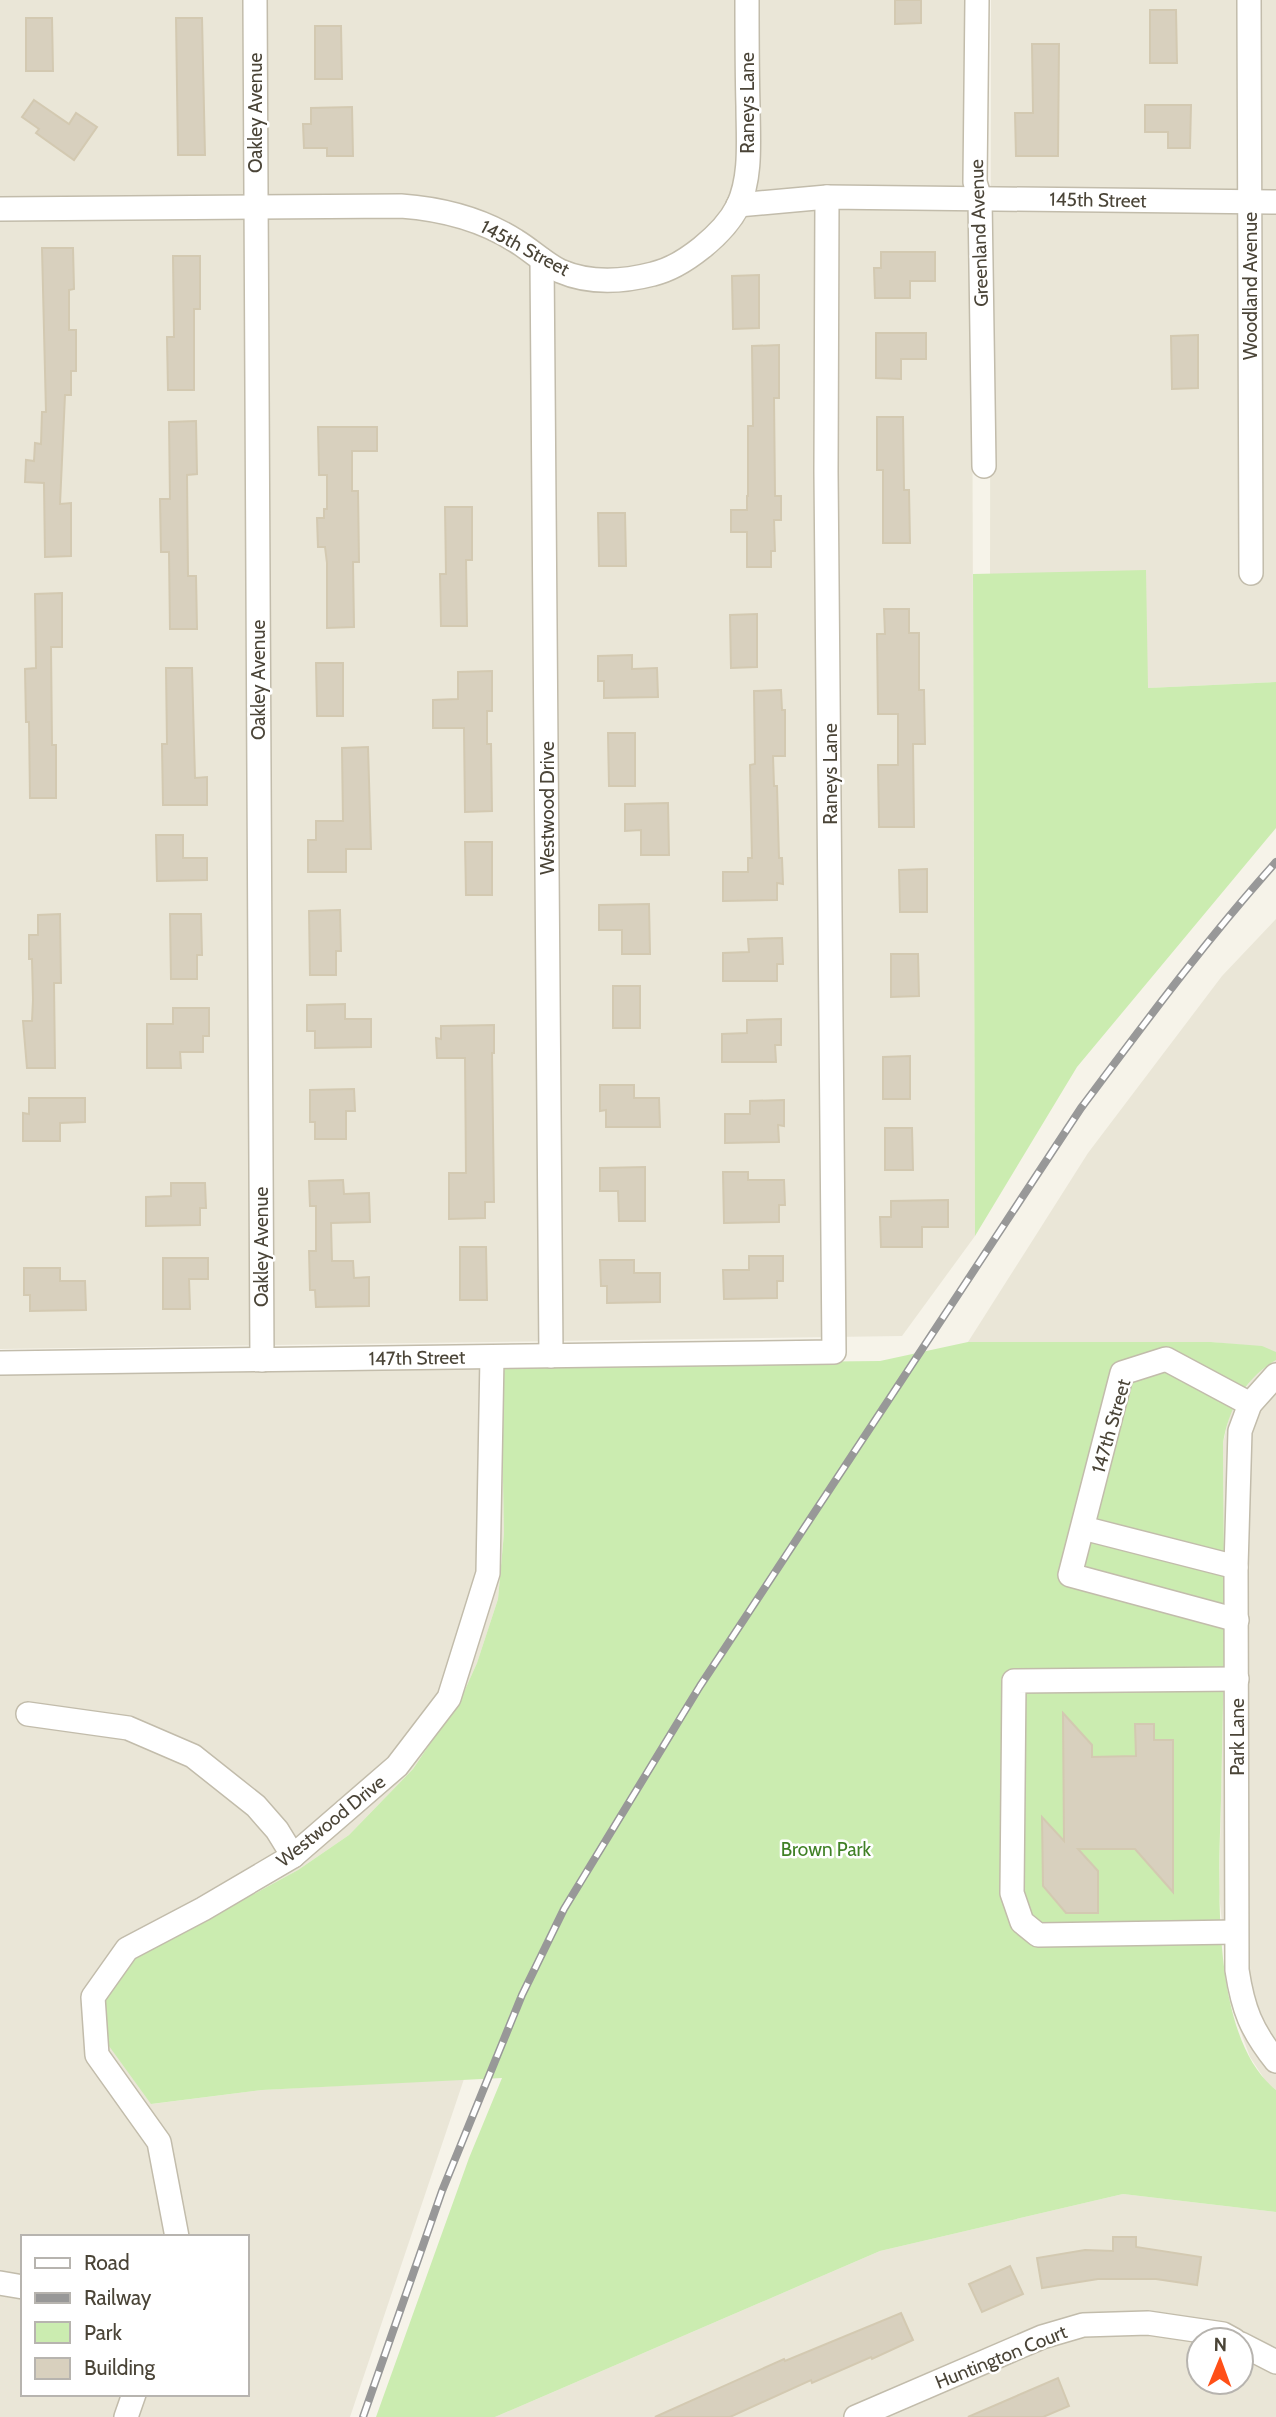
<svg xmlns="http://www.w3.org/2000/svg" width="1276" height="2417" font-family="Cabin,sans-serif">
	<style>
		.residential { fill: #eae6d7; fill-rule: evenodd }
		.green { fill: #cbecb0 }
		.building { fill: #d8d0be; stroke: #d3c9b1; stroke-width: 2 }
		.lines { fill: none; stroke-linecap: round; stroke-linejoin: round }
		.minor-casing { stroke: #c2bcab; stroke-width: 26 }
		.minor { stroke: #fff; stroke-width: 23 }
		.rail-casing { stroke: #989898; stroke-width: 8 }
		.rail { stroke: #fff; stroke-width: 5; stroke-dasharray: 16; stroke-linecap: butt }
		.labels { text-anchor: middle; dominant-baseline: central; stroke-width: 5; stroke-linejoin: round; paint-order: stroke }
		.street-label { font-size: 19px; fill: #4a4437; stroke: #fff }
		.park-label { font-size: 19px; fill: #408026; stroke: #fff }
	</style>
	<rect width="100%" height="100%" fill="#f6f3e9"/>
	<!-- residential -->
	<g class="residential">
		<path d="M0,0H971L975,1236L902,1336L0,1349Z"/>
		<path d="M991,0H1276V682L1148,688L990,574Z"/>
		<path d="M1276,919V2090L1267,2083L1250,2057L1230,2003L1219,1893L1224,1654L1223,1443L1230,1413L1252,1378L1262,1347L1211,1342H968L1088,1153L1222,976Z"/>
		<path d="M480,1357L505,1369L501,1376L504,1533L498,1599L477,1663L463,1694L413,1769L349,1835L298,1870L252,1895L136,2082L152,2104L262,2090L464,2079L350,2417H0V1374ZM23,2237H247V2394H23Z"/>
		<path d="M1123,2194L1276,2212V2417H495L880,2251ZM1199,2340H1241V2382H1199Z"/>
	</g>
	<!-- green -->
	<g class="green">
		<path d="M1146,570L1148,688L1276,682V828L1077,1067L975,1236L973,574Z"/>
		<path d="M968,1342H1211L1262,1346L1276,1352V1360C1245,1378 1229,1408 1223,1443C1223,1514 1225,1585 1224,1656C1223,1704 1222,1752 1221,1800C1219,1877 1209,2037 1276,2090V2212L1123,2194L880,2251L495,2417H376L469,2158L502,2078L262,2090L151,2104L109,2046L102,2016L105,1998L134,1956L196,1917L252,1895L298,1870L349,1835L413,1769L463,1694L477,1663L498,1599L504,1533L501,1376L505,1369L517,1365L880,1361Z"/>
	</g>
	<!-- building -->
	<g class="building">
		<path d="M895,0H921V23L895,24Z"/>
		<path d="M1150,10H1176L1177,63H1150Z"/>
		<path d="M26,18H52L53,71H26Z"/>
		<path d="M176,18H202L205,155H178Z"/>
		<path d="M315,26H341L342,79H315Z"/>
		<path d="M1032,44H1059L1058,156H1016L1015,113H1033Z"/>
		<path d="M34,100L69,124L76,113L97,127L74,160L36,133L39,129L22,117Z"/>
		<path d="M1145,105H1191L1190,148H1168V132H1145Z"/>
		<path d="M352,107L353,156H327V148H304L303,124H311V108Z"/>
		<path d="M42,248H73L74,289L69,290V330H76V371H71V395H65L60,504L71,503V556L45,557L44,483L25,482L26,460L34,461L35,443L41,444L42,412H46Z"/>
		<path d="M881,252H935V281H910V298H875L874,268H881Z"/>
		<path d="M173,256H200V309H194V390H168L167,337H174Z"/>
		<path d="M759,275V328L733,329L732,276Z"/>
		<path d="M876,333H926V359H901V379L876,378Z"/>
		<path d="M1198,335V388L1172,389L1171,336Z"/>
		<path d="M779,345V398H774L775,496H781V520H774L775,551H771V567H747V532H731V510H747V496H748V426H753L752,346Z"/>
		<path d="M877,417H903L904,490H909L910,543H883V470H877Z"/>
		<path d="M196,421L197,474L187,475L188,576H196L197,629H170L169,552H161L160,499H170L169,422Z"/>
		<path d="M318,427H377V451H352V491H358L359,562H353L354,627L327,628V563L325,547H318L317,518H324V509H327V475H319Z"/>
		<path d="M445,507H472V560H466L467,626H441L440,574H446Z"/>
		<path d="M598,513H625L626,566H599Z"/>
		<path d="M62,593V647H51L52,745H56V798H30L29,722H26L25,669L36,668L35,594Z"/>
		<path d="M884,609H909V633H919V690H924L925,744H913L914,827H879L878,765H898V714H878L877,634H885Z"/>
		<path d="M757,614V667L731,668L730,615Z"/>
		<path d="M632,655V669L657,668L658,697L604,698V681H598V656Z"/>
		<path d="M316,663H343V716H317Z"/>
		<path d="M166,668H192L195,778L207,777V805H163L162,744H167Z"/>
		<path d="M492,671V711H487V744H491L492,811L465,812L464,728H433V700L458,699V672Z"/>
		<path d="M781,690L782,710H785V756H773L774,786H777L779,858H782L783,884L777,883V900L723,901V872H748V858H752L750,765L755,764L754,691Z"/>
		<path d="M608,733H635V786H609Z"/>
		<path d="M368,747L371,849H346V872H308V840H316V821H343L342,748Z"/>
		<path d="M668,803L669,855H641V830L625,831V804Z"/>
		<path d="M156,835H183V858H207V880L157,881Z"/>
		<path d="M465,842H492V895H466Z"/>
		<path d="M927,869V912H900L899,870Z"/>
		<path d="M649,904L650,954H622V930H599V905Z"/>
		<path d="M340,910L341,951H336V975H310L309,911Z"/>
		<path d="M60,914L61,983H54L55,1068H27L23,1021H32L33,1000L32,959H29V935H38V915Z"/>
		<path d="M170,914H201L202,955H197V979H171Z"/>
		<path d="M782,938L783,964H777V981H723V953L749,952L748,939Z"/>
		<path d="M891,954H918L919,996L891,997Z"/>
		<rect x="613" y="986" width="27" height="42"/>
		<path d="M345,1004V1019H371V1047L315,1048V1031H307V1005Z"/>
		<path d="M173,1008H209V1036H203V1052H180L181,1068H147V1024H173Z"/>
		<path d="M781,1019V1045H775L776,1062H722V1034L747,1033V1020Z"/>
		<path d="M494,1025V1053H492L494,1202H485V1218L449,1219V1173H466L465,1058H437L436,1038L441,1039V1026Z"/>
		<path d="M910,1056V1099H883V1057Z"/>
		<path d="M600,1085H634V1098H659L660,1127H606V1110L600,1111Z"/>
		<path d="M354,1089L355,1111H346V1139H315V1122H310V1090Z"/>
		<path d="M29,1098H85V1122L60,1123V1141H23V1113L29,1114Z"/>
		<path d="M784,1100V1126L778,1125L779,1142L725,1143V1114H750V1101Z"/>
		<path d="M885,1128H912L913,1170H885Z"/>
		<path d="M645,1167V1221H619L618,1191H600V1168Z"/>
		<path d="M723,1172H748V1180H784L785,1205H779V1222L724,1223Z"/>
		<path d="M343,1180L344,1194L369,1193L370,1222L331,1223L332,1261H353L354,1278L369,1277V1306L316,1307L315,1290H310L309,1251H316V1206H310L309,1181Z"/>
		<path d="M171,1183H205L206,1208H200V1225L146,1226V1197L171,1196Z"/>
		<path d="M948,1200V1227H922V1247H881L880,1217H891V1201Z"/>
		<path d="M460,1247H486L487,1300H460Z"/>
		<path d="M749,1256H783V1281H777V1298L724,1299L723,1270H749Z"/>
		<path d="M163,1258H208V1279H189L190,1309H163Z"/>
		<path d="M600,1260H634V1273H660V1302L607,1303V1286H601Z"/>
		<path d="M24,1268H60V1281H85L86,1310L30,1311V1295H24Z"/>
		<path d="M1063,1713L1092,1745V1757L1136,1756L1135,1724H1154V1740H1173V1892L1135,1849H1078L1098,1871V1913H1066L1043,1886L1042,1817L1064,1841Z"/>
		<path d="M1113,2237H1136V2247L1201,2257L1197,2285L1156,2279H1098L1042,2288L1037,2258L1085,2250L1113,2251Z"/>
		<path d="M1010,2266L1023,2294L982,2312L969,2284Z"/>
		<path d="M901,2313L913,2340L872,2359L871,2357L812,2383L811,2380L730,2417H655L784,2359L785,2361Z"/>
		<path d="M1058,2378L1069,2406L1043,2417H968Z"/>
	</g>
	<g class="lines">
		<!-- minor casing -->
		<g class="minor-casing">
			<g id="minor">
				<path d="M255,0L262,1360"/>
				<path d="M977,0L975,182L980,199L984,466"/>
				<path d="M1249,0L1251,573"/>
				<path d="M738,205L827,197L1276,202"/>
				<path d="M0,209L401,206C442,209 480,218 516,241C531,250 544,263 560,271C590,284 622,282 653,274C683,267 724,234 738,206C752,176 748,138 748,106C747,71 747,35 747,0"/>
				<path d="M542,260L551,1356"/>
				<path d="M0,1363L834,1352L826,472L827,197"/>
				<path d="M1276,1375L1250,1404L1240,1431L1236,1567L1237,1970C1243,2009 1251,2030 1276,2061"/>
				<path d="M1083,1528L1236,1567"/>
				<path d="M1237,1620L1070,1575L1122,1373L1166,1359L1250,1404"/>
				<path d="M28,1714L128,1728L193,1756L256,1806L277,1830L293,1856"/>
				<path d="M1236,1932L1038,1935L1022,1922L1012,1893L1014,1681L1237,1679"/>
				<path d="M177,2237L159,2142L97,2055L93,1997L127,1949L203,1909L293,1856L397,1766L449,1698L488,1573L492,1357"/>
				<path d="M0,2283L23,2287"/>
				<path d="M1241,2344L1276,2362"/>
				<path d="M126,2417L134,2394"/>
				<path d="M856,2417L1042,2337L1083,2325L1148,2323L1223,2334L1234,2340"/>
			</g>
		</g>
		<!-- minor -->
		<use href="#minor" class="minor"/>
		<!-- rail casing -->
		<g class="rail-casing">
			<path id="rail" d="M363,2417L442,2191L522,1995L564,1909L700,1686L1081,1108C1144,1024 1206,940 1276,862"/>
		</g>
		<!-- rail -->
		<use href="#rail" class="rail"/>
	</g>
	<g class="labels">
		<!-- street labels -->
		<g class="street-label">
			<text transform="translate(747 103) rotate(-90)">Raneys Lane</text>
			<text transform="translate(255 113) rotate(-90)">Oakley Avenue</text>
			<text transform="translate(1098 200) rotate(1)">145th Street</text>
			<text transform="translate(979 233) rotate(-92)">Greenland Avenue</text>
			<text transform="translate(525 248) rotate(28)">145th Street</text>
			<text transform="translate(1250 286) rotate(-90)">Woodland Avenue</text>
			<text transform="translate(258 680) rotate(-90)">Oakley Avenue</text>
			<text transform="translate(830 774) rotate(-90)">Raneys Lane</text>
			<text transform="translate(547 808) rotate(-90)">Westwood Drive</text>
			<text transform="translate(261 1247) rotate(-90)">Oakley Avenue</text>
			<text transform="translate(417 1358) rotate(-1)">147th Street</text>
			<text transform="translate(1111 1426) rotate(-74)">147th Street</text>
			<text transform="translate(1237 1737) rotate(-90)">Park Lane</text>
			<text transform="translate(331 1821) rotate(-39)">Westwood Drive</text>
			<text transform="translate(1001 2357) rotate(-22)">Huntington Court</text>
		</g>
		<!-- park labels -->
		<g class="park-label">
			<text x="826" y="1849">Brown Park</text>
		</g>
	</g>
	<!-- legend -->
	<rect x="21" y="2235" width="228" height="161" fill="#ffffff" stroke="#b7b4af" stroke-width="2"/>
	<rect x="35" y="2258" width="35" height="10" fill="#ffffff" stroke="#b7b4af" stroke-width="2"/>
	<text x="84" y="2270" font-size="21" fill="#4a4437">Road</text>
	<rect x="35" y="2293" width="35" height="10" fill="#989898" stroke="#b7b4af" stroke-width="2"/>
	<text x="84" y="2305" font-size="21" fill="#4a4437">Railway</text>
	<rect x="35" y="2322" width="35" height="21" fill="#cbecb0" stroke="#b7b4af" stroke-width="2"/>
	<text x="84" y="2340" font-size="21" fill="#4a4437">Park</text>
	<rect x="35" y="2358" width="35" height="21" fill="#d8d0be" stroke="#b7b4af" stroke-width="2"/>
	<text x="84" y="2375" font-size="21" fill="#4a4437">Building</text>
	<!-- north arrow -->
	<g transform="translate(1220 2361) rotate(1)"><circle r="33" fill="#ffffff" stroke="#b7b4af" stroke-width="2"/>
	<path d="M0-5L12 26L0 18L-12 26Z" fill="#ff4f17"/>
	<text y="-10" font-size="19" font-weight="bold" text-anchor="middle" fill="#4a4437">N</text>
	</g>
</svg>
